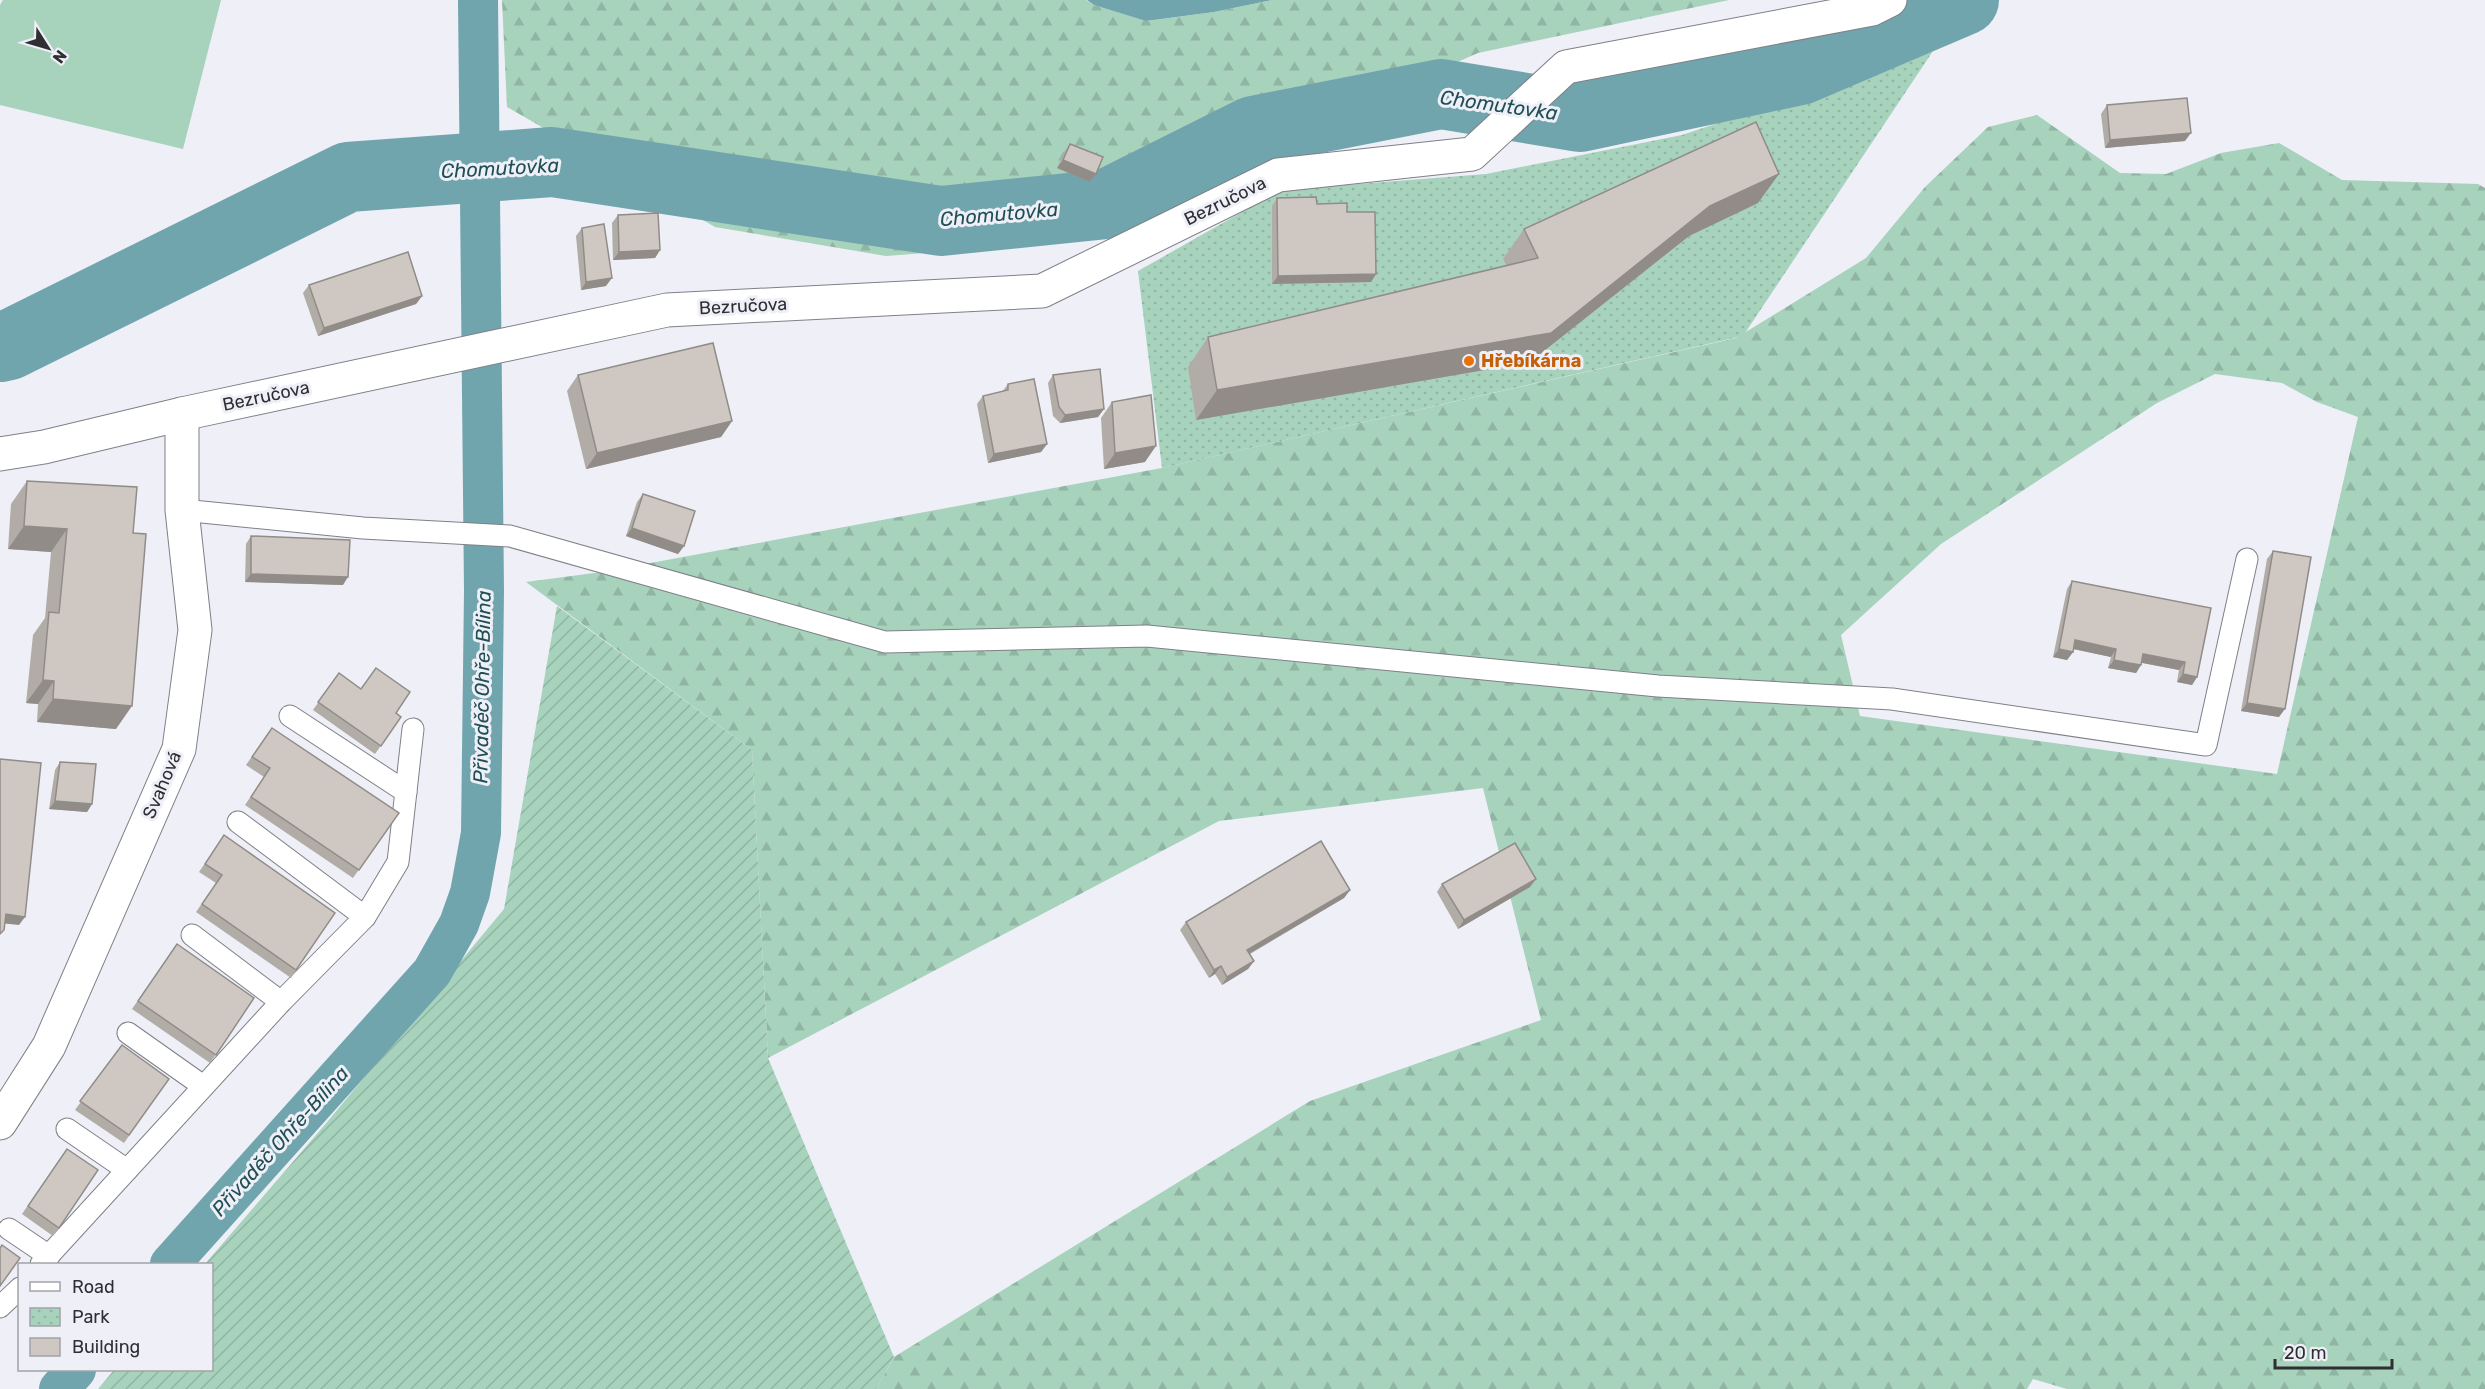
<svg xmlns="http://www.w3.org/2000/svg" width="2485" height="1389" font-family="Rubik,sans-serif">
	<style>
		.grass { fill: #a7d2bc }
		.forest { fill: url(#forest-firs); fill-rule: evenodd }
		.park { fill: url(#park-dots) }
		.garden { fill: url(#garden-furrows) }
		.water { fill: #70a5ad }
		.lines { fill: none; stroke-linecap: round; stroke-linejoin: round }
		.canal { stroke: #70a5ad; stroke-width: 40 }
		.river { stroke: #70a5ad; stroke-width: 70 }
		.lane-casing { stroke: #7f8088; stroke-width: 23 }
		.street-casing { stroke: #7f8088; stroke-width: 35 }
		.secondary-casing { stroke: #7f8088; stroke-width: 35 }
		.lane { stroke: #fff; stroke-width: 21 }
		.street { stroke: #fff; stroke-width: 33 }
		.secondary { stroke: #fff; stroke-width: 33 }
		.wall { fill: #b2aca7 }
		.shaded-wall { fill: #918c88 }
		.building { fill: #cfc8c2; stroke: #918c88; stroke-width: 1.5 }
		.food-dot { fill: #e8710a; stroke: #eeeff7; stroke-width: 2 }
		.labels { text-anchor: middle; dominant-baseline: central; stroke-width: 6; stroke-linejoin: round; paint-order: stroke }
		.street-label { font-size: 18px; fill: #2f2f33; stroke: #eeeff7 }
		.food-label { font-size: 18px; font-weight: bold; fill: #c56008; stroke: #eeeff7; text-anchor: start }
		.water-label { font-size: 20px; font-style: italic; fill: #1f4f55; stroke: #eeeff7 }
	</style>
	<defs>
		<pattern id="forest-firs" width="22" height="20" patternUnits="userSpaceOnUse" patternTransform="scale(1.5)"><rect width="22" height="20" fill="#a7d2bc"/><path d="M5 1l3.5 6h-7zM16 11l3.5 6h-7z" fill="#90b5a2"/></pattern>
		<pattern id="park-dots" width="8" height="8" patternUnits="userSpaceOnUse" patternTransform="scale(1.5)"><rect width="8" height="8" fill="#a7d2bc"/><path d="M2 2h.1M6 6h.1" fill="none" stroke="#90b5a2" stroke-width="1.8" stroke-linecap="round"/></pattern>
		<pattern id="garden-furrows" width="10" height="10" patternUnits="userSpaceOnUse" patternTransform="scale(1.5)"><rect width="10" height="10" fill="#a7d2bc"/><path d="M-1 1l2-2M0 10L10 0M9 11l2-2" fill="none" stroke="#90b5a2"/></pattern>
	</defs>
	<rect width="100%" height="100%" fill="#eeeff7"/>
	<!-- grass -->
	<path class="grass" d="M3,0H221L183,149L0,105V5Z"/>
	<!-- forest -->
	<g class="forest">
		<path d="M502,0H1086L1094,5L1147,21L1214,12L1272,0H1729L1478,53L1042,244L886,256L715,227L507,107Z"/>
		<path d="M2037,115L2120,173L2166,174L2221,153L2279,143L2342,180L2478,184L2485,188V1389H2067L2033,1379L2027,1389H876L894,1357L1310,1101L1541,1020L1483,788L1219,821L768,1058L752,750L526,582L602,572L1162,468L1736,338L1866,258L1925,187L1988,127ZM2215,374L2282,383L2317,402L2358,417L2277,774L1860,716L1841,635L1941,544L2157,403Z"/>
	</g>
	<!-- park -->
	<path class="park" d="M1933,51L1743,336L1162,468L1138,271L1281,190L1486,174L1682,135Z"/>
	<!-- garden -->
	<path class="garden" d="M557,606L752,750L768,1058L894,1357L876,1389H98L114,1370H212V1264H205L328,1121L504,909Z"/>
	<!-- water -->
	<path class="water" d="M1087,0H1272L1214,12L1146,21L1094,5Z"/>
	<g class="lines">
		<!-- canal -->
		<g class="canal">
			<path d="M170,1264L432,972L459,924L470,893L481,833L484,591L478,0"/>
			<path d="M59,1389L76,1370"/>
		</g>
		<!-- river -->
		<path class="river" d="M0,347L9,345L348,177L552,162L941,221L1107,204L1253,131L1441,94L1580,117L1800,70L1964,0"/>
		<!-- lane casing -->
		<g class="lane-casing">
			<g id="lane">
				<path d="M182,510L363,528L510,536L885,642L1147,636L1658,686L1892,699L2206,745L2247,559"/>
				<path d="M290,716L406,792"/>
				<path d="M238,822L365,917"/>
				<path d="M192,935L281,1002"/>
				<path d="M128,1033L203,1086"/>
				<path d="M67,1129L127,1170"/>
				<path d="M9,1229L49,1256"/>
				<path d="M41,1264L281,1002L365,917L398,862L413,729"/>
				<path d="M0,1307L20,1288"/>
			</g>
		</g>
		<!-- street casing -->
		<g class="street-casing">
			<path id="street" d="M0,1123L49,1046L179,749L195,630L182,510V414"/>
		</g>
		<!-- secondary casing -->
		<g class="secondary-casing">
			<path id="secondary" d="M0,454L44,447L182,414L667,310L1042,291L1278,175L1472,154L1566,67L1872,9L1890,0"/>
		</g>
		<!-- lane -->
		<use href="#lane" class="lane"/>
		<!-- street -->
		<use href="#street" class="street"/>
		<!-- secondary -->
		<use href="#secondary" class="secondary"/>
	</g>
	<!-- wall -->
	<g class="wall">
		<path d="M2107,105L2185,141L2105,148L2101,114Z"/>
		<path d="M1070,144L1096,174L1090,182L1057,168L1064,152Z"/>
		<path d="M1277,198L1317,204L1347,212L1376,274L1371,282L1272,284V206Z"/>
		<path d="M1758,203L1689,236L1530,362L1196,420L1188,367L1208,337L1507,266L1503,259L1524,229Z"/>
		<path d="M618,215L660,250L655,258L613,260L612,223Z"/>
		<path d="M582,228L606,286L581,290L576,236Z"/>
		<path d="M309,285L422,296L416,304L318,336L303,293Z"/>
		<path d="M578,375L732,421L721,437L586,469L567,391Z"/>
		<path d="M1053,375L1104,409L1098,417L1060,423L1053,416L1048,383Z"/>
		<path d="M1008,384L1047,444L1041,452L988,463L977,404L983,396L1002,392Z"/>
		<path d="M1112,402L1145,462L1104,469L1101,418Z"/>
		<path d="M27,481L133,533L116,729L37,722L38,704L26,703L33,635L45,618L51,552L8,549L11,504Z"/>
		<path d="M643,494L684,546L678,554L626,536L637,502Z"/>
		<path d="M251,536L343,585L245,582L246,544Z"/>
		<path d="M2273,551L2279,717L2241,711L2267,559Z"/>
		<path d="M2072,581L2211,608L2197,677L2192,685L2177,682L2179,670L2142,663L2136,673L2108,668L2111,657L2073,649V652L2067,660L2053,657L2067,589Z"/>
		<path d="M339,673L401,717L375,754L313,710Z"/>
		<path d="M272,728L399,813L353,878L245,805L264,777L246,765Z"/>
		<path d="M60,762L92,804L87,812L49,809L55,770Z"/>
		<path d="M224,835L296,970L291,978L196,912L216,883L199,872Z"/>
		<path d="M1442,884L1530,887L1458,929L1437,892Z"/>
		<path d="M1350,890L1344,898L1250,954L1254,961L1248,969L1222,985L1215,974L1209,978L1180,930L1186,922Z"/>
		<path d="M177,944L254,998L210,1063L132,1009Z"/>
		<path d="M122,1045L169,1079L124,1143L75,1110Z"/>
		<path d="M67,1149L59,1228L53,1236L22,1214Z"/>
	</g>
	<!-- shaded-wall -->
	<g class="shaded-wall">
		<path d="M2191,133L2185,141L2105,148L2110,140Z"/>
		<path d="M1063,160L1096,174L1090,182L1057,168Z"/>
		<path d="M1779,174L1758,203L1689,236L1530,362L1196,420L1217,390Z"/>
		<path d="M660,250L655,258L613,260L619,252Z"/>
		<path d="M1376,274L1371,282L1272,284L1278,276Z"/>
		<path d="M612,278L606,286L581,290L586,282Z"/>
		<path d="M422,296L416,304L318,336L324,328Z"/>
		<path d="M1104,409L1098,417L1060,423L1065,415Z"/>
		<path d="M732,421L721,437L586,469L597,453Z"/>
		<path d="M1047,444L1041,452L988,463L994,454Z"/>
		<path d="M1156,446L1145,462L1104,469L1115,453Z"/>
		<path d="M24,526L67,529L51,552L8,549Z"/>
		<path d="M632,528L684,546L678,554L626,536Z"/>
		<path d="M251,574L348,577L343,585L245,582Z"/>
		<path d="M2075,640L2116,649L2111,657L2069,648Z"/>
		<path d="M2059,649L2073,652L2067,660L2053,657Z"/>
		<path d="M2143,654L2185,662L2179,670L2138,662Z"/>
		<path d="M2114,660L2141,665L2136,673L2108,668Z"/>
		<path d="M2183,674L2197,677L2192,685L2177,682Z"/>
		<path d="M43,680L54,681L38,704L26,703Z"/>
		<path d="M53,699L132,706L116,729L37,722Z"/>
		<path d="M2247,703L2285,709L2279,717L2241,711Z"/>
		<path d="M55,801L92,804L87,812L49,809Z"/>
		<path d="M1536,879L1530,887L1458,929L1464,920Z"/>
		<path d="M1350,890L1344,898L1242,958L1247,950Z"/>
		<path d="M6,914L25,917L19,925L0,923Z"/>
		<path d="M1254,961L1248,969L1222,985L1227,977Z"/>
		<path d="M1221,966L1215,974L1209,978L1214,970Z"/>
	</g>
	<!-- building -->
	<g class="building">
		<path d="M2187,98L2191,133L2110,140L2107,105Z"/>
		<path d="M1756,122L1779,174L1710,206L1551,333L1217,390L1208,337L1538,258L1524,229Z"/>
		<path d="M1070,144L1103,157L1096,174L1063,160Z"/>
		<path d="M1316,197L1317,204L1347,203V212H1375L1376,274L1278,276L1277,198Z"/>
		<path d="M658,213L660,250L619,252L618,215Z"/>
		<path d="M604,224L612,278L586,282L582,228Z"/>
		<path d="M408,252L422,296L324,328L309,285Z"/>
		<path d="M713,343L732,421L597,453L578,375Z"/>
		<path d="M1100,369L1104,409L1065,415L1059,407L1053,375Z"/>
		<path d="M1034,379L1047,444L994,454L983,396L1008,390V384Z"/>
		<path d="M1151,395L1156,446L1115,453L1112,402Z"/>
		<path d="M27,481L137,487L133,533L146,534L132,706L53,699L54,681L43,680L49,612L59,613L67,529L24,526Z"/>
		<path d="M643,494L695,511L684,546L632,528Z"/>
		<path d="M251,536L350,540L348,577L251,574Z"/>
		<path d="M2273,551L2311,557L2285,709L2247,703Z"/>
		<path d="M2072,581L2211,608L2197,677L2183,674L2185,662L2143,654L2141,665L2129,663L2114,660L2116,649L2075,640L2073,652L2059,649Z"/>
		<path d="M376,668L410,692L396,713L401,717L381,746L318,702L339,673L361,689Z"/>
		<path d="M272,728L399,813L359,870L251,797L270,768L252,757Z"/>
		<path d="M0,759L41,763L25,917L6,914L4,930L0,934Z"/>
		<path d="M60,762L96,764L92,804L55,801Z"/>
		<path d="M224,835L335,913L296,970L202,904L222,875L205,864Z"/>
		<path d="M1321,841L1350,890L1247,950L1254,961L1227,977L1221,966L1214,970L1186,922Z"/>
		<path d="M1515,843L1536,879L1464,920L1442,884Z"/>
		<path d="M177,944L254,998L216,1055L138,1001Z"/>
		<path d="M122,1045L169,1079L129,1135L80,1101Z"/>
		<path d="M67,1149L98,1170L59,1228L28,1206Z"/>
		<path d="M2,1245L20,1258L0,1286V1248Z"/>
	</g>
	<!-- markers -->
	<circle class="food-dot" cx="1469" cy="361" r="6"/>
	<g class="labels">
		<!-- street labels -->
		<g class="street-label">
			<text transform="translate(1225 201) rotate(-26)">Bezručova</text>
			<text transform="translate(743 306) rotate(-3)">Bezručova</text>
			<text transform="translate(266 396) rotate(-12)">Bezručova</text>
			<text transform="translate(162 785) rotate(-67)">Svahová</text>
		</g>
		<!-- food labels -->
		<g class="food-label">
			<text x="1481" y="361">Hřebíkárna</text>
		</g>
		<!-- water labels -->
		<g class="water-label">
			<text transform="translate(1499 105) rotate(8)">Chomutovka</text>
			<text transform="translate(500 168) rotate(-3)">Chomutovka</text>
			<text transform="translate(999 214) rotate(-5)">Chomutovka</text>
			<text transform="translate(482 687) rotate(-89)">Přivaděč Ohře-Bílina</text>
			<text transform="translate(280 1141) rotate(-48)">Přivaděč Ohře-Bílina</text>
		</g>
	</g>
	<!-- legend -->
	<rect x="18" y="1263" width="195" height="108" fill="#eeeff7" stroke="#a2a2a9" stroke-width="1.5"/>
	<rect x="30" y="1282" width="30" height="9" fill="#ffffff" stroke="#a2a2a9" stroke-width="1.5"/>
	<text x="72" y="1293" font-size="18" fill="#2f2f33">Road</text>
	<rect x="30" y="1308" width="30" height="18" fill="url(#park-dots)" stroke="#a2a2a9" stroke-width="1.5"/>
	<text x="72" y="1323" font-size="18" fill="#2f2f33">Park</text>
	<rect x="30" y="1338" width="30" height="18" fill="#cfc8c2" stroke="#a2a2a9" stroke-width="1.5"/>
	<text x="72" y="1353" font-size="18" fill="#2f2f33">Building</text>
	<!-- north arrow -->
	<g transform="translate(48 48) rotate(127)" stroke="#eeeff7" stroke-width="4.5" paint-order="stroke">
	<path d="M0-4.5L10 22L0 15L-10 22Z" fill="#2f2f33"/>
	<text y="-9" font-size="16" font-weight="bold" text-anchor="middle" fill="#2f2f33">N</text>
	</g>
	<!-- scale -->
	<path d="M2275 1359v9h117v-9" fill="none" stroke="#2f2f33" stroke-width="3"/>
	<text x="2284" y="1359" font-size="18" fill="#2f2f33" stroke="#eeeff7" stroke-width="4.5" paint-order="stroke">20 m</text>
</svg>
